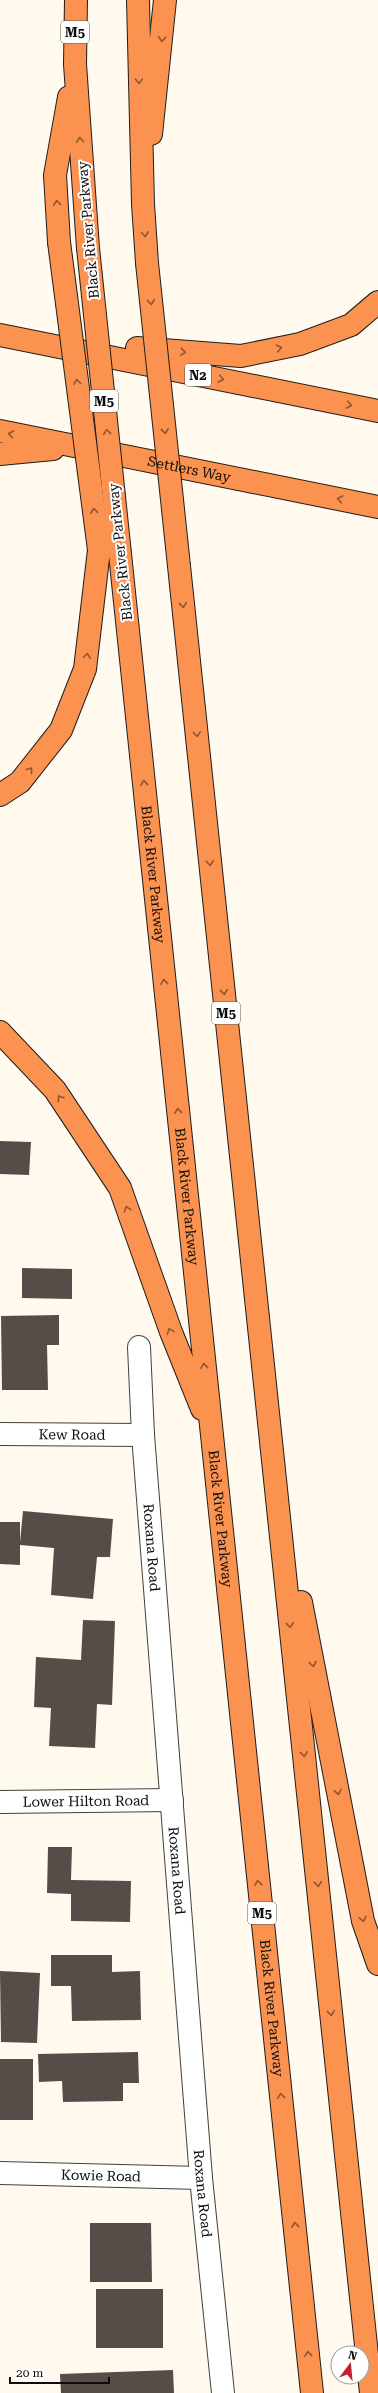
<svg xmlns="http://www.w3.org/2000/svg" width="378" height="2393" font-family="'Roboto Serif',serif">
	<style>
		.building { fill: #564d49 }
		.lines { fill: none; stroke-linecap: round; stroke-linejoin: round }
		.street-casing { stroke: #404040; stroke-width: 24 }
		.highway-casing { stroke: #1e1e1e; stroke-width: 24 }
		.street { stroke: #fff; stroke-width: 22 }
		.highway { stroke: #fb924f; stroke-width: 22 }
		.highway-bridge-casing { stroke: #1e1e1e; stroke-width: 24; stroke-linecap: butt }
		.highway-bridge { stroke: #fb924f; stroke-width: 22 }
		.oneway { stroke: #905631 }
		.labels { text-anchor: middle; dominant-baseline: central; stroke-width: 4; stroke-linejoin: round; paint-order: stroke }
		.shield { fill: #fff; stroke: #565656; stroke-width: 1 }
		.shield-label { font-size: 13px; font-weight: bold; fill: #0d0d0d }
		.street-label { font-size: 14px; fill: #0d0d0d; stroke: #fff }
	</style>
	<rect width="100%" height="100%" fill="#fffaed"/>
	<!-- building -->
	<g class="building">
		<path d="M0,1141L31,1142L29,1175L0,1174Z"/>
		<path d="M22,1268L72,1269V1299L22,1298Z"/>
		<path d="M59,1315V1345H47L48,1390H2L1,1316Z"/>
		<path d="M23,1511L113,1519L110,1557H97L93,1599L51,1595L54,1548L20,1545V1565L0,1564V1522H20V1542Z"/>
		<path d="M83,1620L115,1621L112,1705L97,1704L95,1748L49,1746L51,1708L34,1707L36,1657L81,1660Z"/>
		<path d="M48,1847H72L71,1880L131,1881L130,1922L71,1921V1894L47,1893Z"/>
		<path d="M51,1955H112V1972L140,1971L141,2020L72,2021L71,1986H51Z"/>
		<path d="M0,1971L40,1973L37,2043L1,2042Z"/>
		<path d="M138,2052L139,2083H123V2101L63,2102L62,2081L39,2082L38,2054Z"/>
		<rect x="0" y="2059" width="33" height="61"/>
		<path d="M90,2223H151L152,2282H90Z"/>
		<rect x="96" y="2289" width="67" height="59"/>
		<path d="M173,2370L174,2393H61L60,2374Z"/>
	</g>
	<g class="lines">
		<!-- street casing -->
		<g class="street-casing">
			<g id="street">
				<path id="s1" d="M139,1347L143,1435L201,2178L223,2393"/>
				<path id="s2" d="M0,1434L143,1435"/>
				<path id="s3" d="M0,1802L172,1800"/>
				<path id="s4" d="M0,2173L201,2178"/>
			</g>
		</g>
		<!-- highway casing -->
		<g class="highway-casing">
			<g id="highway">
				<path d="M76,0L75,64L88,248"/>
				<path d="M138,0L143,204L147,263"/>
				<path d="M151,134L165,0"/>
				<path d="M59,242L55,175L69,97"/>
				<path d="M0,335L378,411"/>
				<path d="M137,348L241,356L300,344L351,325L378,302"/>
				<path id="s5" d="M0,431L378,507"/>
				<path d="M0,454L53,449"/>
				<path id="s6" d="M120,554L312,2393"/>
				<path d="M179,566L371,2393"/>
				<path d="M0,795L20,782L61,730L85,669L99,550"/>
				<path d="M0,1032L55,1090L120,1188L171,1332L202,1409"/>
				<path d="M301,1602L363,1921L378,1964"/>
			</g>
		</g>
		<!-- street -->
		<use href="#street" class="street"/>
		<!-- highway -->
		<use href="#highway" class="highway"/>
		<!-- highway-bridge casing -->
		<g class="highway-bridge-casing">
			<g id="highway-bridge">
				<path d="M59,242L99,550"/>
				<path d="M88,248L120,554"/>
				<path d="M147,263L179,566"/>
			</g>
		</g>
		<!-- highway-bridge -->
		<use href="#highway-bridge" class="highway-bridge"/>
	</g>
	<!-- one-way arrows -->
	<defs><path id="oneway-chevron" d="M-2-3.5L2.5 0L-2 3.5" fill="none" stroke-width="1.6" stroke-linecap="round" stroke-linejoin="round"/></defs>
	<g class="oneway">
		<use href="#oneway-chevron" transform="translate(162 39) rotate(95)"/>
		<use href="#oneway-chevron" transform="translate(139 81) rotate(88)"/>
		<use href="#oneway-chevron" transform="translate(80 140) rotate(-94)"/>
		<use href="#oneway-chevron" transform="translate(57 203) rotate(-94)"/>
		<use href="#oneway-chevron" transform="translate(145 234) rotate(86)"/>
		<use href="#oneway-chevron" transform="translate(151 302) rotate(84)"/>
		<use href="#oneway-chevron" transform="translate(279 348) rotate(-12)"/>
		<use href="#oneway-chevron" transform="translate(183 352) rotate(5)"/>
		<use href="#oneway-chevron" transform="translate(221 379) rotate(11)"/>
		<use href="#oneway-chevron" transform="translate(77 382) rotate(-97)"/>
		<use href="#oneway-chevron" transform="translate(349 405) rotate(11)"/>
		<use href="#oneway-chevron" transform="translate(165 431) rotate(84)"/>
		<use href="#oneway-chevron" transform="translate(107 432) rotate(-96)"/>
		<use href="#oneway-chevron" transform="translate(11 434) rotate(-168)"/>
		<use href="#oneway-chevron" transform="translate(340 499) rotate(-169)"/>
		<use href="#oneway-chevron" transform="translate(94 511) rotate(-97)"/>
		<use href="#oneway-chevron" transform="translate(183 605) rotate(84)"/>
		<use href="#oneway-chevron" transform="translate(87 656) rotate(-83)"/>
		<use href="#oneway-chevron" transform="translate(197 734) rotate(84)"/>
		<use href="#oneway-chevron" transform="translate(30 770) rotate(-52)"/>
		<use href="#oneway-chevron" transform="translate(144 783) rotate(-96)"/>
		<use href="#oneway-chevron" transform="translate(210 863) rotate(84)"/>
		<use href="#oneway-chevron" transform="translate(164 982) rotate(-96)"/>
		<use href="#oneway-chevron" transform="translate(224 992) rotate(84)"/>
		<use href="#oneway-chevron" transform="translate(60 1098) rotate(-123)"/>
		<use href="#oneway-chevron" transform="translate(178 1111) rotate(-96)"/>
		<use href="#oneway-chevron" transform="translate(127 1209) rotate(-109)"/>
		<use href="#oneway-chevron" transform="translate(170 1331) rotate(-110)"/>
		<use href="#oneway-chevron" transform="translate(204 1366) rotate(-96)"/>
		<use href="#oneway-chevron" transform="translate(290 1625) rotate(84)"/>
		<use href="#oneway-chevron" transform="translate(313 1664) rotate(79)"/>
		<use href="#oneway-chevron" transform="translate(304 1754) rotate(84)"/>
		<use href="#oneway-chevron" transform="translate(338 1792) rotate(79)"/>
		<use href="#oneway-chevron" transform="translate(258 1883) rotate(-96)"/>
		<use href="#oneway-chevron" transform="translate(318 1884) rotate(84)"/>
		<use href="#oneway-chevron" transform="translate(363 1919) rotate(76)"/>
		<use href="#oneway-chevron" transform="translate(331 2013) rotate(84)"/>
		<use href="#oneway-chevron" transform="translate(281 2096) rotate(-96)"/>
		<use href="#oneway-chevron" transform="translate(295 2225) rotate(-96)"/>
		<use href="#oneway-chevron" transform="translate(308 2354) rotate(-96)"/>
	</g>
	<g class="labels">
		<!-- shield labels -->
		<g class="shield">
			<rect x="61" y="21" width="28" height="22" rx="3"/>
			<rect x="185" y="364" width="26" height="22" rx="3"/>
			<rect x="90" y="390" width="28" height="22" rx="3"/>
			<rect x="212" y="1002" width="28" height="22" rx="3"/>
			<rect x="248" y="1902" width="28" height="22" rx="3"/>
		</g>
		<g class="shield-label">
			<text x="75" y="32">M5</text>
			<text x="198" y="375">N2</text>
			<text x="104" y="401">M5</text>
			<text x="226" y="1013">M5</text>
			<text x="262" y="1913">M5</text>
		</g>
		<!-- street labels -->
		<g class="street-label">
			<text transform="translate(88 230) rotate(-95)">Black River Parkway</text>
			<text stroke="none"><textPath href="#s5" startOffset="193">Settlers Way</textPath></text>
			<text transform="translate(120 552) rotate(-96)">Black River Parkway</text>
			<text stroke="none"><textPath href="#s6" startOffset="322">Black River Parkway</textPath></text>
			<text stroke="none"><textPath href="#s6" startOffset="646">Black River Parkway</textPath></text>
			<text stroke="none"><textPath href="#s2" startOffset="72">Kew Road</textPath></text>
			<text stroke="none"><textPath href="#s6" startOffset="970">Black River Parkway</textPath></text>
			<text stroke="none"><textPath href="#s1" startOffset="201">Roxana Road</textPath></text>
			<text stroke="none"><textPath href="#s3" startOffset="86">Lower Hilton Road</textPath></text>
			<text stroke="none"><textPath href="#s1" startOffset="525">Roxana Road</textPath></text>
			<text stroke="none"><textPath href="#s6" startOffset="1462">Black River Parkway</textPath></text>
			<text stroke="none"><textPath href="#s4" startOffset="101">Kowie Road</textPath></text>
			<text stroke="none"><textPath href="#s1" startOffset="849">Roxana Road</textPath></text>
		</g>
	</g>
	<!-- north arrow -->
	<g transform="translate(350 2365) rotate(16)"><circle r="19" fill="#ffffff" stroke="#9e9e9e"/>
	<path d="M0-3L7 15L0 10L-7 15Z" fill="#c41e31"/>
	<text y="-6" font-size="11" font-weight="bold" text-anchor="middle" fill="#0d0d0d">N</text>
	</g>
	<!-- scale -->
	<path d="M10 2377v6h99v-6" fill="none" stroke="#0d0d0d" stroke-width="2"/>
	<text x="16" y="2377" font-size="12" fill="#0d0d0d" stroke="#ffffff" stroke-width="3" paint-order="stroke">20 m</text>
</svg>
